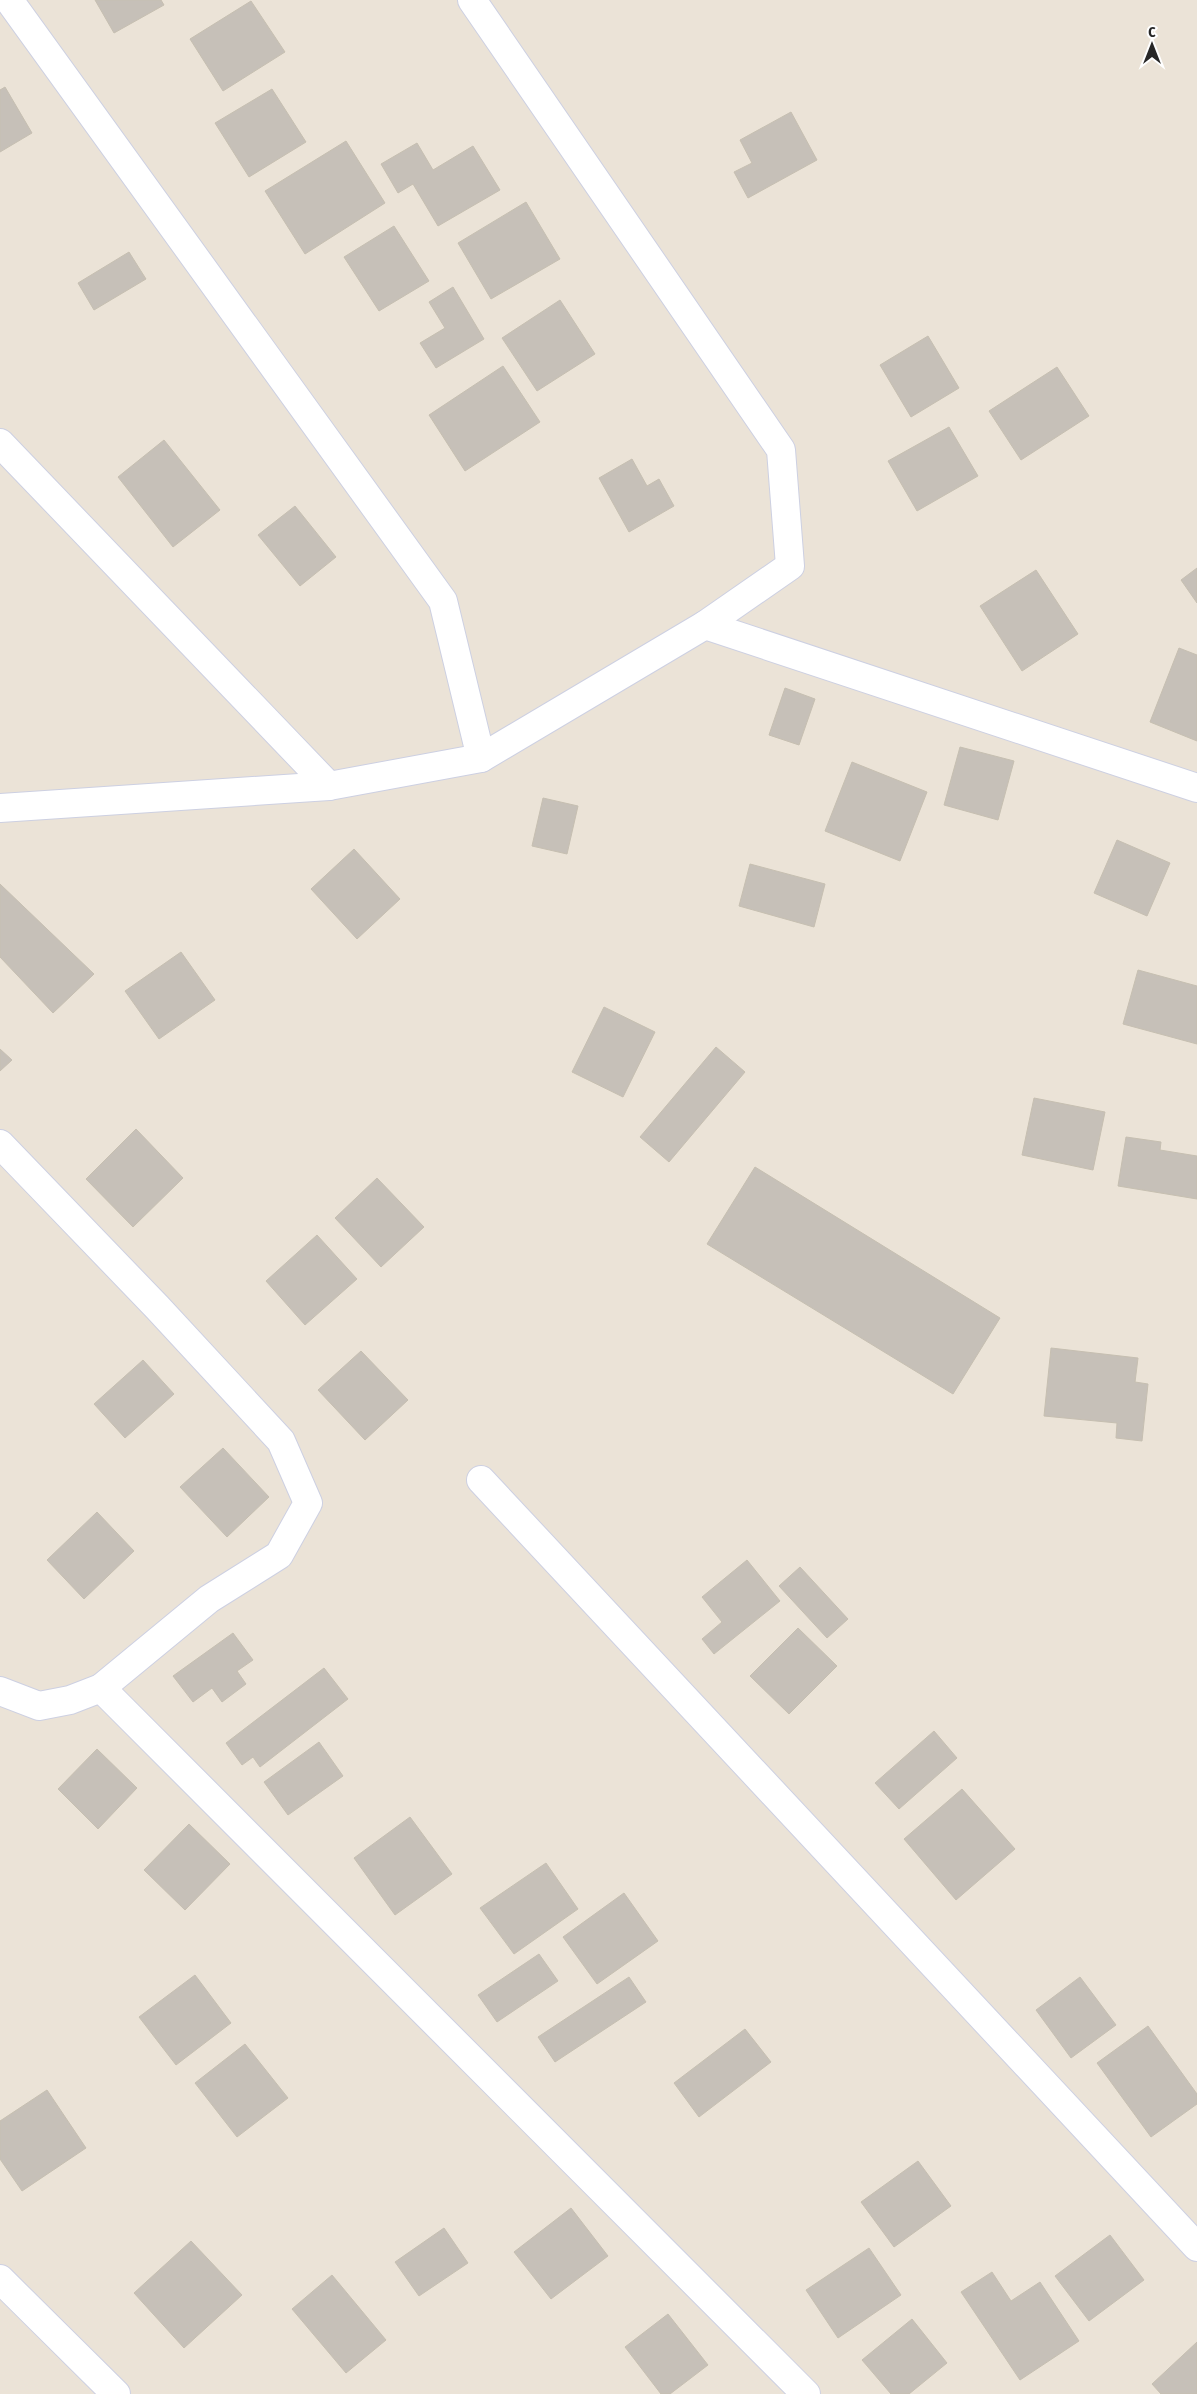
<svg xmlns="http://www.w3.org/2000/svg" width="1197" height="2394" font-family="'Fira Sans Condensed',sans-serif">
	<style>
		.building { fill: #c6c0b8; stroke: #c6bfb1 }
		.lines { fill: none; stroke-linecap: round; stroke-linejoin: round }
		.minor-casing { stroke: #cdd0e2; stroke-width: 30 }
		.minor { stroke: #fff; stroke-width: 28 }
	</style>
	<rect width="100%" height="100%" fill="#ebe3d7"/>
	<!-- building -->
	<g class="building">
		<path d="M95,0H161L164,5L114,33Z"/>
		<path d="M251,1L285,52L223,91L190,39Z"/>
		<path d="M5,87L32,133L0,152V90Z"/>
		<path d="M272,89L306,142L249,177L215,123Z"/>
		<path d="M791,112L817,160L748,198L734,172L752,163L740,140Z"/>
		<path d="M346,141L385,203L305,254L265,191Z"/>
		<path d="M417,143L433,170L473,146L500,190L438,226L413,184L398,193L381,164Z"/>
		<path d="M526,202L560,259L491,299L458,243Z"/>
		<path d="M394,226L429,281L379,311L344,257Z"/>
		<path d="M129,252L146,279L94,310L78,283Z"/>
		<path d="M453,287L484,339L436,368L420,343L445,328L429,302Z"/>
		<path d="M560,300L595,354L537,391L502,338Z"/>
		<path d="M928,336L959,388L911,417L880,365Z"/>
		<path d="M503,366L540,422L465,471L429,415Z"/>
		<path d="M1057,367L1089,416L1021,460L989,411Z"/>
		<path d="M949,427L978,476L917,511L888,461Z"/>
		<path d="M164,440L220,510L173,547L118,477Z"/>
		<path d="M632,459L647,486L659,479L674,506L629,532L599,478Z"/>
		<path d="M295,506L336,557L300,586L258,535Z"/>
		<path d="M1197,568V603L1181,580Z"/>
		<path d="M1036,570L1078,634L1022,671L980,606Z"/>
		<path d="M1179,648L1197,655V741L1150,722Z"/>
		<path d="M785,688L815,699L799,745L769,735Z"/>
		<path d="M960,747L1014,761L998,820L944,805Z"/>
		<path d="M852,762L927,792L900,861L825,831Z"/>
		<path d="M543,798L578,806L567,854L532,846Z"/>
		<path d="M1117,840L1170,863L1147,916L1094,893Z"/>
		<path d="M354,849L400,899L357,939L311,889Z"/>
		<path d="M750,864L825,884L814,927L739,906Z"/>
		<path d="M0,884L94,974L53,1013L0,957Z"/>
		<path d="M181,952L215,1000L159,1039L125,991Z"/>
		<path d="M1138,970L1197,986V1044L1123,1024Z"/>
		<path d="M604,1007L655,1032L623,1097L572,1072Z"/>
		<path d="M716,1047L745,1072L669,1162L640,1137Z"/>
		<path d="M0,1049L12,1060L0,1071Z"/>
		<path d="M1034,1098L1105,1112L1093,1170L1022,1155Z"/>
		<path d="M136,1129L183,1178L133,1227L86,1179Z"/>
		<path d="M1126,1137L1161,1142L1160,1150L1197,1156V1199L1118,1186Z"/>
		<path d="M755,1167L1000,1318L953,1394L707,1244Z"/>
		<path d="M377,1178L424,1227L381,1267L335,1218Z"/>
		<path d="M317,1235L357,1279L305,1325L266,1281Z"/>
		<path d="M1051,1348L1138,1358L1135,1382L1148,1384L1142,1441L1116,1438L1117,1423L1044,1416Z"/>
		<path d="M361,1351L408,1400L365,1440L318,1390Z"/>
		<path d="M143,1360L174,1394L125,1438L94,1404Z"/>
		<path d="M223,1448L269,1497L227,1537L180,1487Z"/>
		<path d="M97,1512L134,1551L84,1599L47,1560Z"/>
		<path d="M747,1560L780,1601L714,1654L702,1639L722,1622L702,1597Z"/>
		<path d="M800,1567L848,1619L827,1638L779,1586Z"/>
		<path d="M798,1628L837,1666L789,1714L750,1676Z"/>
		<path d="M233,1633L253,1660L237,1671L246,1684L222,1702L212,1688L193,1702L173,1676Z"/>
		<path d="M324,1668L348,1699L260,1767L253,1757L242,1765L226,1743Z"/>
		<path d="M934,1731L957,1758L899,1809L875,1783Z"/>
		<path d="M319,1742L343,1776L288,1815L264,1782Z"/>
		<path d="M97,1749L137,1788L98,1829L58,1789Z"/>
		<path d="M962,1789L1015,1849L956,1900L904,1839Z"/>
		<path d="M410,1817L452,1874L395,1915L354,1858Z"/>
		<path d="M189,1824L230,1864L185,1910L144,1870Z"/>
		<path d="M546,1863L578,1909L514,1954L480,1908Z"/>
		<path d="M624,1893L658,1941L597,1984L563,1937Z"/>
		<path d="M539,1954L558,1981L497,2022L478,1995Z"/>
		<path d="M195,1975L231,2023L176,2065L139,2017Z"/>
		<path d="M629,1977L646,2002L555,2062L538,2037Z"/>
		<path d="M1080,1977L1116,2025L1071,2058L1036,2010Z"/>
		<path d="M1148,2026L1197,2094V2104L1151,2137L1097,2063Z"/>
		<path d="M745,2029L771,2062L699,2117L674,2083Z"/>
		<path d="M245,2044L288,2098L237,2137L195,2083Z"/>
		<path d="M47,2090L86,2148L22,2191L0,2159V2121Z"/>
		<path d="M918,2161L951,2206L894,2247L861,2202Z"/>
		<path d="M571,2208L608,2256L551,2299L514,2252Z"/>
		<path d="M444,2228L468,2263L419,2296L395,2262Z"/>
		<path d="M1110,2235L1144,2280L1089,2321L1055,2276Z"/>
		<path d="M191,2241L242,2295L184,2348L134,2293Z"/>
		<path d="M869,2248L901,2295L838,2338L806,2290Z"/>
		<path d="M992,2272L1011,2301L1040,2282L1079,2341L1020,2380L961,2292Z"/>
		<path d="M332,2275L386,2340L346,2373L292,2309Z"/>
		<path d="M668,2314L708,2365L670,2394H661L625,2347Z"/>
		<path d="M912,2319L947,2363L909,2394H891L862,2360Z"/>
		<path d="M1197,2342V2394H1161L1152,2384Z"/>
	</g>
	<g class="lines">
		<!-- minor casing -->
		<g class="minor-casing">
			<g id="minor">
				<path d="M9,0L443,601L481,758"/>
				<path d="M472,0L781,450L790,566L705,625"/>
				<path d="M0,443L329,786"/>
				<path d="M0,808L329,786L481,758L705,625L1197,788"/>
				<path d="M0,1144L157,1307L281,1441L308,1503L279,1555L209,1599L101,1688"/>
				<path d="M481,1480L1197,2247"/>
				<path d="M0,1691L39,1706L70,1700L101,1688L806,2394"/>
				<path d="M0,2279L116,2394"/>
			</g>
		</g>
		<!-- minor -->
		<use href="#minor" class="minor"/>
	</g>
	<!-- north arrow -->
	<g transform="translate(1152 45)" stroke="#ffffff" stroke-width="4" paint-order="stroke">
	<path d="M0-4L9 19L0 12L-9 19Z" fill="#272727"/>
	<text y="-8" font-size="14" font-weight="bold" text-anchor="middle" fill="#272727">С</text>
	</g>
</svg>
